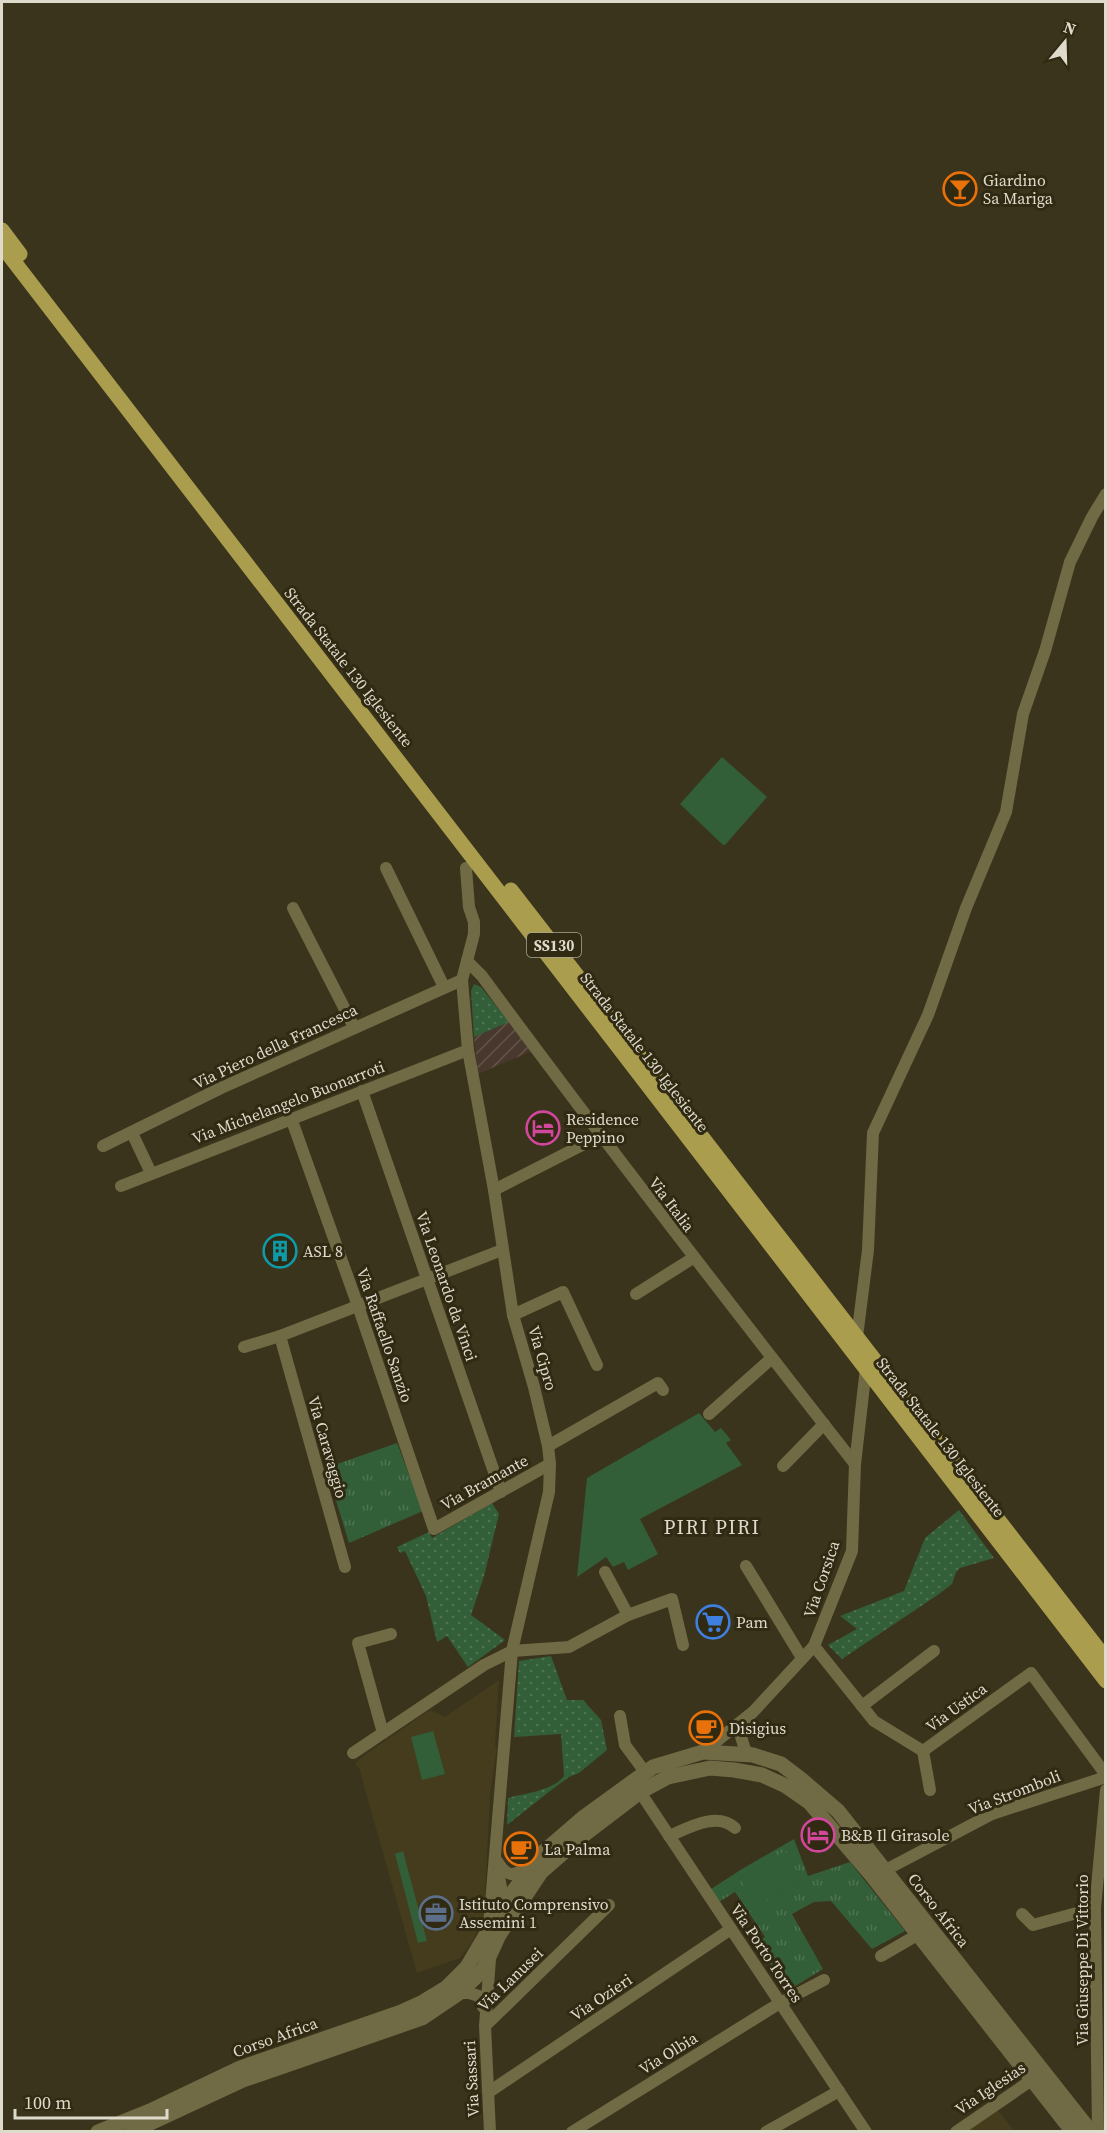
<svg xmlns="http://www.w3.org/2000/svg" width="1107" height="2133" font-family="'Source Serif 4',serif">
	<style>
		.built { fill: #453c1d }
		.industrial { fill: url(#industrial-furrows) }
		.grass { fill: url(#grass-dots) }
		.park { fill: url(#park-tufts) }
		.pitch { fill: #325e38 }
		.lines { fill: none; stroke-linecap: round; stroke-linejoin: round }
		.minor { stroke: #706a45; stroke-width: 12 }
		.tertiary { stroke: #706a45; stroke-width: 15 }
		.primary { stroke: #aa9e4e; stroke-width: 15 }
		.labels { text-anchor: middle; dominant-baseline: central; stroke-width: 6; stroke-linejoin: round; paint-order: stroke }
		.shield { fill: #312a12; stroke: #aaa594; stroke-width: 1.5 }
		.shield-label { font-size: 15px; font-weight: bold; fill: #dedacc }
		.poi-label { font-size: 16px; fill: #dedacc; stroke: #312a12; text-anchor: start }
		.street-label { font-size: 16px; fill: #dedacc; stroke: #312a12 }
		.quarter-label { font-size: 20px; letter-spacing: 1.5px; fill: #dedacc; stroke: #312a12 }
	</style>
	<defs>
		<pattern id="industrial-furrows" width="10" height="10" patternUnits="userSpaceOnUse" patternTransform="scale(1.5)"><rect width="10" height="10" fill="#49382d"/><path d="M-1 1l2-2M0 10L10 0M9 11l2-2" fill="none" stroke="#63544a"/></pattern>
		<pattern id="grass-dots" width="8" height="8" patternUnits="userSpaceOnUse" patternTransform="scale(1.5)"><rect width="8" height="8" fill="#325e38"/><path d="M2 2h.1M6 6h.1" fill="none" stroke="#4f7454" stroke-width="1.8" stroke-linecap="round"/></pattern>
		<pattern id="park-tufts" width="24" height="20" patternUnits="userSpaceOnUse" patternTransform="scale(1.5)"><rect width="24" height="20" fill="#325e38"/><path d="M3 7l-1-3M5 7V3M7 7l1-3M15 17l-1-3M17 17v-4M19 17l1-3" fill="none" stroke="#4f7454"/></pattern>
	</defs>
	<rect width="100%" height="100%" fill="#3b341c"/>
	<!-- built -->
	<g class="built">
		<path d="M499,1680L495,1746L497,1747L490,1795L484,1918L472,1942L460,1958L417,1973L359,1768L355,1764L363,1756L430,1710L445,1717Z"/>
		<path d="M998,2110L1014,2131L966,2132Z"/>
	</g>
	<!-- industrial -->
	<path class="industrial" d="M509,1022L532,1051L478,1074L474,1037Z"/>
	<!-- grass -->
	<g class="grass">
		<path d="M474,984L481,987L509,1022L474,1037L471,991Z"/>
		<path d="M492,1503L499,1514L484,1576L471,1615L505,1640L468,1667L447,1636L437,1642L426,1596L405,1551L400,1553L397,1547L429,1532L432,1538Z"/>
		<path d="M959,1510L994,1558L960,1568L956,1572L952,1584L939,1594L842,1659L828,1645L857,1629L840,1616L904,1591L925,1538Z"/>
		<path d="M551,1656L567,1700H583L601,1720L607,1750L579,1773L569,1777L550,1791L507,1825L508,1798C525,1793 553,1791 564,1776L561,1734L514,1737L519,1661Z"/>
	</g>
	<!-- park -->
	<g class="park">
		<path d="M397,1443L423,1511L349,1543L326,1468Z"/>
		<path d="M794,1839L808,1876L850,1862L905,1931L872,1949L831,1901L814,1902L792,1914L823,1969L784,1993L775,1980L778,1977L756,1944L765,1937L735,1892L719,1902L711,1889L742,1869Z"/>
	</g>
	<!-- pitch -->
	<g class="pitch">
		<path d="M722,757L767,797L725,845H723L680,804Z"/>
		<path d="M699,1413L715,1432L721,1428L731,1440L726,1443L742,1465L640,1519L658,1554L628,1570L624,1562L613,1567L606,1557L577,1577L587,1478Z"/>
		<path d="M433,1731L445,1774L422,1780L411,1737Z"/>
		<path d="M403,1851L427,1941L418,1943L395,1854Z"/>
		<path d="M785,1851L802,1880L756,1906L740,1879L741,1876Z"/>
	</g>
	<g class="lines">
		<!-- minor -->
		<g class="minor">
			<path d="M386,868L444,987"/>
			<path d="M466,868L469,907L474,922V934L462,980L468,1050L494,1190L513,1315L534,1387L548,1446L550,1464L549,1492L512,1651L489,1927"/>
			<path d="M293,908L354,1027"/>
			<path d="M467,961L482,976C603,1141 729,1303 855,1464"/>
			<path d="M362,1091L501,1492"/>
			<path d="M291,1118L358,1306L434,1529L550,1464"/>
			<path d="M132,1133L151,1173"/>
			<path d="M103,1146L221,1088L462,980"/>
			<path d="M121,1186L468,1050"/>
			<path d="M494,1190L600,1136"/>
			<path d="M636,1294L693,1258"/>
			<path d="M513,1315L563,1292L597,1365"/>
			<path d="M280,1336L345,1567"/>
			<path d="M857,1337L868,1250L873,1133L928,1015L966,908L1006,812L1023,714L1045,651L1070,562L1092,517L1106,494"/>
			<path d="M244,1347L280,1336L502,1250"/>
			<path d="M709,1414L772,1358"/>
			<path d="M548,1446L658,1383L663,1390"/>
			<path d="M783,1466L824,1424"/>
			<path d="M746,1566L802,1658"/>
			<path d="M605,1572L628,1615"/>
			<path d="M814,1646L874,1721L923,1751L1031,1673L1106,1775"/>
			<path d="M862,1706L934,1651"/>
			<path d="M620,1716L625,1745L645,1772"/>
			<path d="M748,1721L740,1733L745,1750L753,1755"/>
			<path d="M383,1733L358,1643L391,1634"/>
			<path d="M923,1751L930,1790"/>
			<path d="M703,1752L753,1712L814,1646L852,1551L855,1464L866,1368"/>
			<path d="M353,1753L484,1665L512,1651L569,1647L628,1615L672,1599L683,1645"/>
			<path d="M640,1792L866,2132"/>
			<path d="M669,1836C688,1828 717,1811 735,1828"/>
			<path d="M497,1861C507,1878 514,1877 528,1866"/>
			<path d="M498,1871L504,1904L503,1910"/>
			<path d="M878,1874L992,1814L1106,1777"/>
			<path d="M1022,1914L1033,1925L1095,1908"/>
			<path d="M881,1956L924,1931"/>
			<path d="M490,1959L485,2026L490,2132"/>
			<path d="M459,1993H469L479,1996L483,2007"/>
			<path d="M485,2026L609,1905"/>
			<path d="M489,2092L731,1929"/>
			<path d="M572,2132L780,2003L824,1980"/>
			<path d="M766,2132L839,2091"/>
			<path d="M956,2132L1039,2075"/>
			<path d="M1098,2132L1095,1908L1106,1790"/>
		</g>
		<!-- tertiary -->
		<g class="tertiary">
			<path d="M98,2132L150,2111L240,2068L401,2012L423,2002L446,1988L467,1967L504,1904L540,1855L584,1817L653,1767L703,1752L753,1755L781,1764L802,1780L838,1811L1091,2132"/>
			<path d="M131,2132L243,2080L422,2018L459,1993L483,1970L499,1935L541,1872L581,1837L640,1792L668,1777L710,1768L734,1770L762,1775L786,1786L809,1802L873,1877L1073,2132"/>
		</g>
		<!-- primary -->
		<g class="primary">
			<path d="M2,230L20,254"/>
			<path d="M2,246L1106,1681"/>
			<path d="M511,890L1106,1659"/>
		</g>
	</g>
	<!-- icons -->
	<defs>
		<g id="bar-ring" transform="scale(1.725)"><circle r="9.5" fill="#312a12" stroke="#e8710a" stroke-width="1.5"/><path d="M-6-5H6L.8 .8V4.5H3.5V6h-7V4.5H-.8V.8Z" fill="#e8710a"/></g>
		<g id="hotel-ring" transform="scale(1.725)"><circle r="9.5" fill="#312a12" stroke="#d1479c" stroke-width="1.5"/><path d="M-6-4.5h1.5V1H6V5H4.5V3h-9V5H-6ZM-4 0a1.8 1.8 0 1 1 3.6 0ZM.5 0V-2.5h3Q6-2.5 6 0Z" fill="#d1479c"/></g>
		<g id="building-ring" transform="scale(1.725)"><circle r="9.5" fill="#312a12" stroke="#0f9aa8" stroke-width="1.5"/><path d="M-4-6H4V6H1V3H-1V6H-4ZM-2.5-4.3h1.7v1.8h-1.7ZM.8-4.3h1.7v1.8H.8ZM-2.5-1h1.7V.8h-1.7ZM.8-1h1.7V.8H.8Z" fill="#0f9aa8"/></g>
		<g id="supermarket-ring" transform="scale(1.725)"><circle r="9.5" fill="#312a12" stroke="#3f7fe0" stroke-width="1.5"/><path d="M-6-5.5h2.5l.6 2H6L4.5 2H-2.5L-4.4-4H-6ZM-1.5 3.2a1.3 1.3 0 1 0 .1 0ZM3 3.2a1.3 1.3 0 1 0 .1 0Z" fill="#3f7fe0"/></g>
		<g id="cafe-ring" transform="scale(1.725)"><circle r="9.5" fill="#312a12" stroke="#e8710a" stroke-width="1.5"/><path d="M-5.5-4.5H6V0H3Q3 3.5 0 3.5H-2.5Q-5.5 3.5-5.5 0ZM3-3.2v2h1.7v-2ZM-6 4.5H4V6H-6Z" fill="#e8710a"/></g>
		<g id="office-ring" transform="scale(1.725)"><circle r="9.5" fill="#312a12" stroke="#5c6f8a" stroke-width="1.5"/><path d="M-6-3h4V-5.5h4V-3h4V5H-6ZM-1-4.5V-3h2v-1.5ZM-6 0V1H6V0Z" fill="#5c6f8a"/></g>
	</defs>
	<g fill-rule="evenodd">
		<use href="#bar-ring" x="960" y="189"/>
		<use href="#hotel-ring" x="543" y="1128"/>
		<use href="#building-ring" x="280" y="1251"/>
		<use href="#supermarket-ring" x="713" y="1622"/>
		<use href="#cafe-ring" x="706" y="1728"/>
		<use href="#hotel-ring" x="818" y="1835"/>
		<use href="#cafe-ring" x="521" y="1849"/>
		<use href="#office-ring" x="436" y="1913"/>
	</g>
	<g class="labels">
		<!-- shield labels -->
		<rect class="shield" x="527" y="933" width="54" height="24" rx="4.5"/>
		<g class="shield-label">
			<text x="554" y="945">SS130</text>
		</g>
		<!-- poi labels -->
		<g class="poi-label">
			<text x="983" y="180">Giardino<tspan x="983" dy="18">Sa Mariga</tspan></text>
			<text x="566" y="1119">Residence<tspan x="566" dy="18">Peppino</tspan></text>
			<text x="303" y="1251">ASL 8</text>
			<text x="736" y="1622">Pam</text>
			<text x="729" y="1728">Disigius</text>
			<text x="841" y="1835">B&amp;B Il Girasole</text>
			<text x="544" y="1849">La Palma</text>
			<text x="459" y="1904">Istituto Comprensivo<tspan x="459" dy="18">Assemini 1</tspan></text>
		</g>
		<!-- street labels -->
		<g class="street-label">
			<text transform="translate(349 667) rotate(52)">Strada Statale 130 Iglesiente</text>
			<text transform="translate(275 1046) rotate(-25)">Via Piero della Francesca</text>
			<text transform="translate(645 1052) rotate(52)">Strada Statale 130 Iglesiente</text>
			<text transform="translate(288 1102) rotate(-21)">Via Michelangelo Buonarroti</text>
			<text transform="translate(672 1204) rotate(53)">Via Italia</text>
			<text transform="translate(447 1286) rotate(71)">Via Leonardo da Vinci</text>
			<text transform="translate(385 1335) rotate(71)">Via Raffaello Sanzio</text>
			<text transform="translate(543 1358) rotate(74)">Via Cipro</text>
			<text transform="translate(941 1437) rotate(52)">Strada Statale 130 Iglesiente</text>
			<text transform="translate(328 1447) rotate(74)">Via Caravaggio</text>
			<text transform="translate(484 1482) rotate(-29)">Via Bramante</text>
			<text transform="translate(821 1579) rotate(-71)">Via Corsica</text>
			<text transform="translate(956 1707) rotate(-36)">Via Ustica</text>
			<text transform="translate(1014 1792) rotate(-21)">Via Stromboli</text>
			<text transform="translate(939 1910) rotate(52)">Corso Africa</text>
			<text transform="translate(767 1953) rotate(56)">Via Porto Torres</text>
			<text transform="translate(1082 1960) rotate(-90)">Via Giuseppe Di Vittorio</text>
			<text transform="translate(510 1979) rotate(-44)">Via Lanusei</text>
			<text transform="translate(601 1997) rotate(-34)">Via Ozieri</text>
			<text transform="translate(275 2037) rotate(-20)">Corso Africa</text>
			<text transform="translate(668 2053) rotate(-32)">Via Olbia</text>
			<text transform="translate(471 2079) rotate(-93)">Via Sassari</text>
			<text transform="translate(990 2088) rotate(-34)">Via Iglesias</text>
		</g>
		<!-- quarter labels -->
		<g class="quarter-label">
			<text x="712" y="1527">PIRI PIRI</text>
		</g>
	</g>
	<!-- border -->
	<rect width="1107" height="2133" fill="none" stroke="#dedacc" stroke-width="6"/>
	<!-- north arrow -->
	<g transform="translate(1065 42) rotate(19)" stroke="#312a12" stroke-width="4.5" paint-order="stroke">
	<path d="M0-4.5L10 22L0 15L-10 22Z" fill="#dedacc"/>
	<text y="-9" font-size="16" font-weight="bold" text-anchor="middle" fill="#dedacc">N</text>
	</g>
	<!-- scale -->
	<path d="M15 2109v9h152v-9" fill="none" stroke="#dedacc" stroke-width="3"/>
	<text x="24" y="2109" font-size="18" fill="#dedacc" stroke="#312a12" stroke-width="4.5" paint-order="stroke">100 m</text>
</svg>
